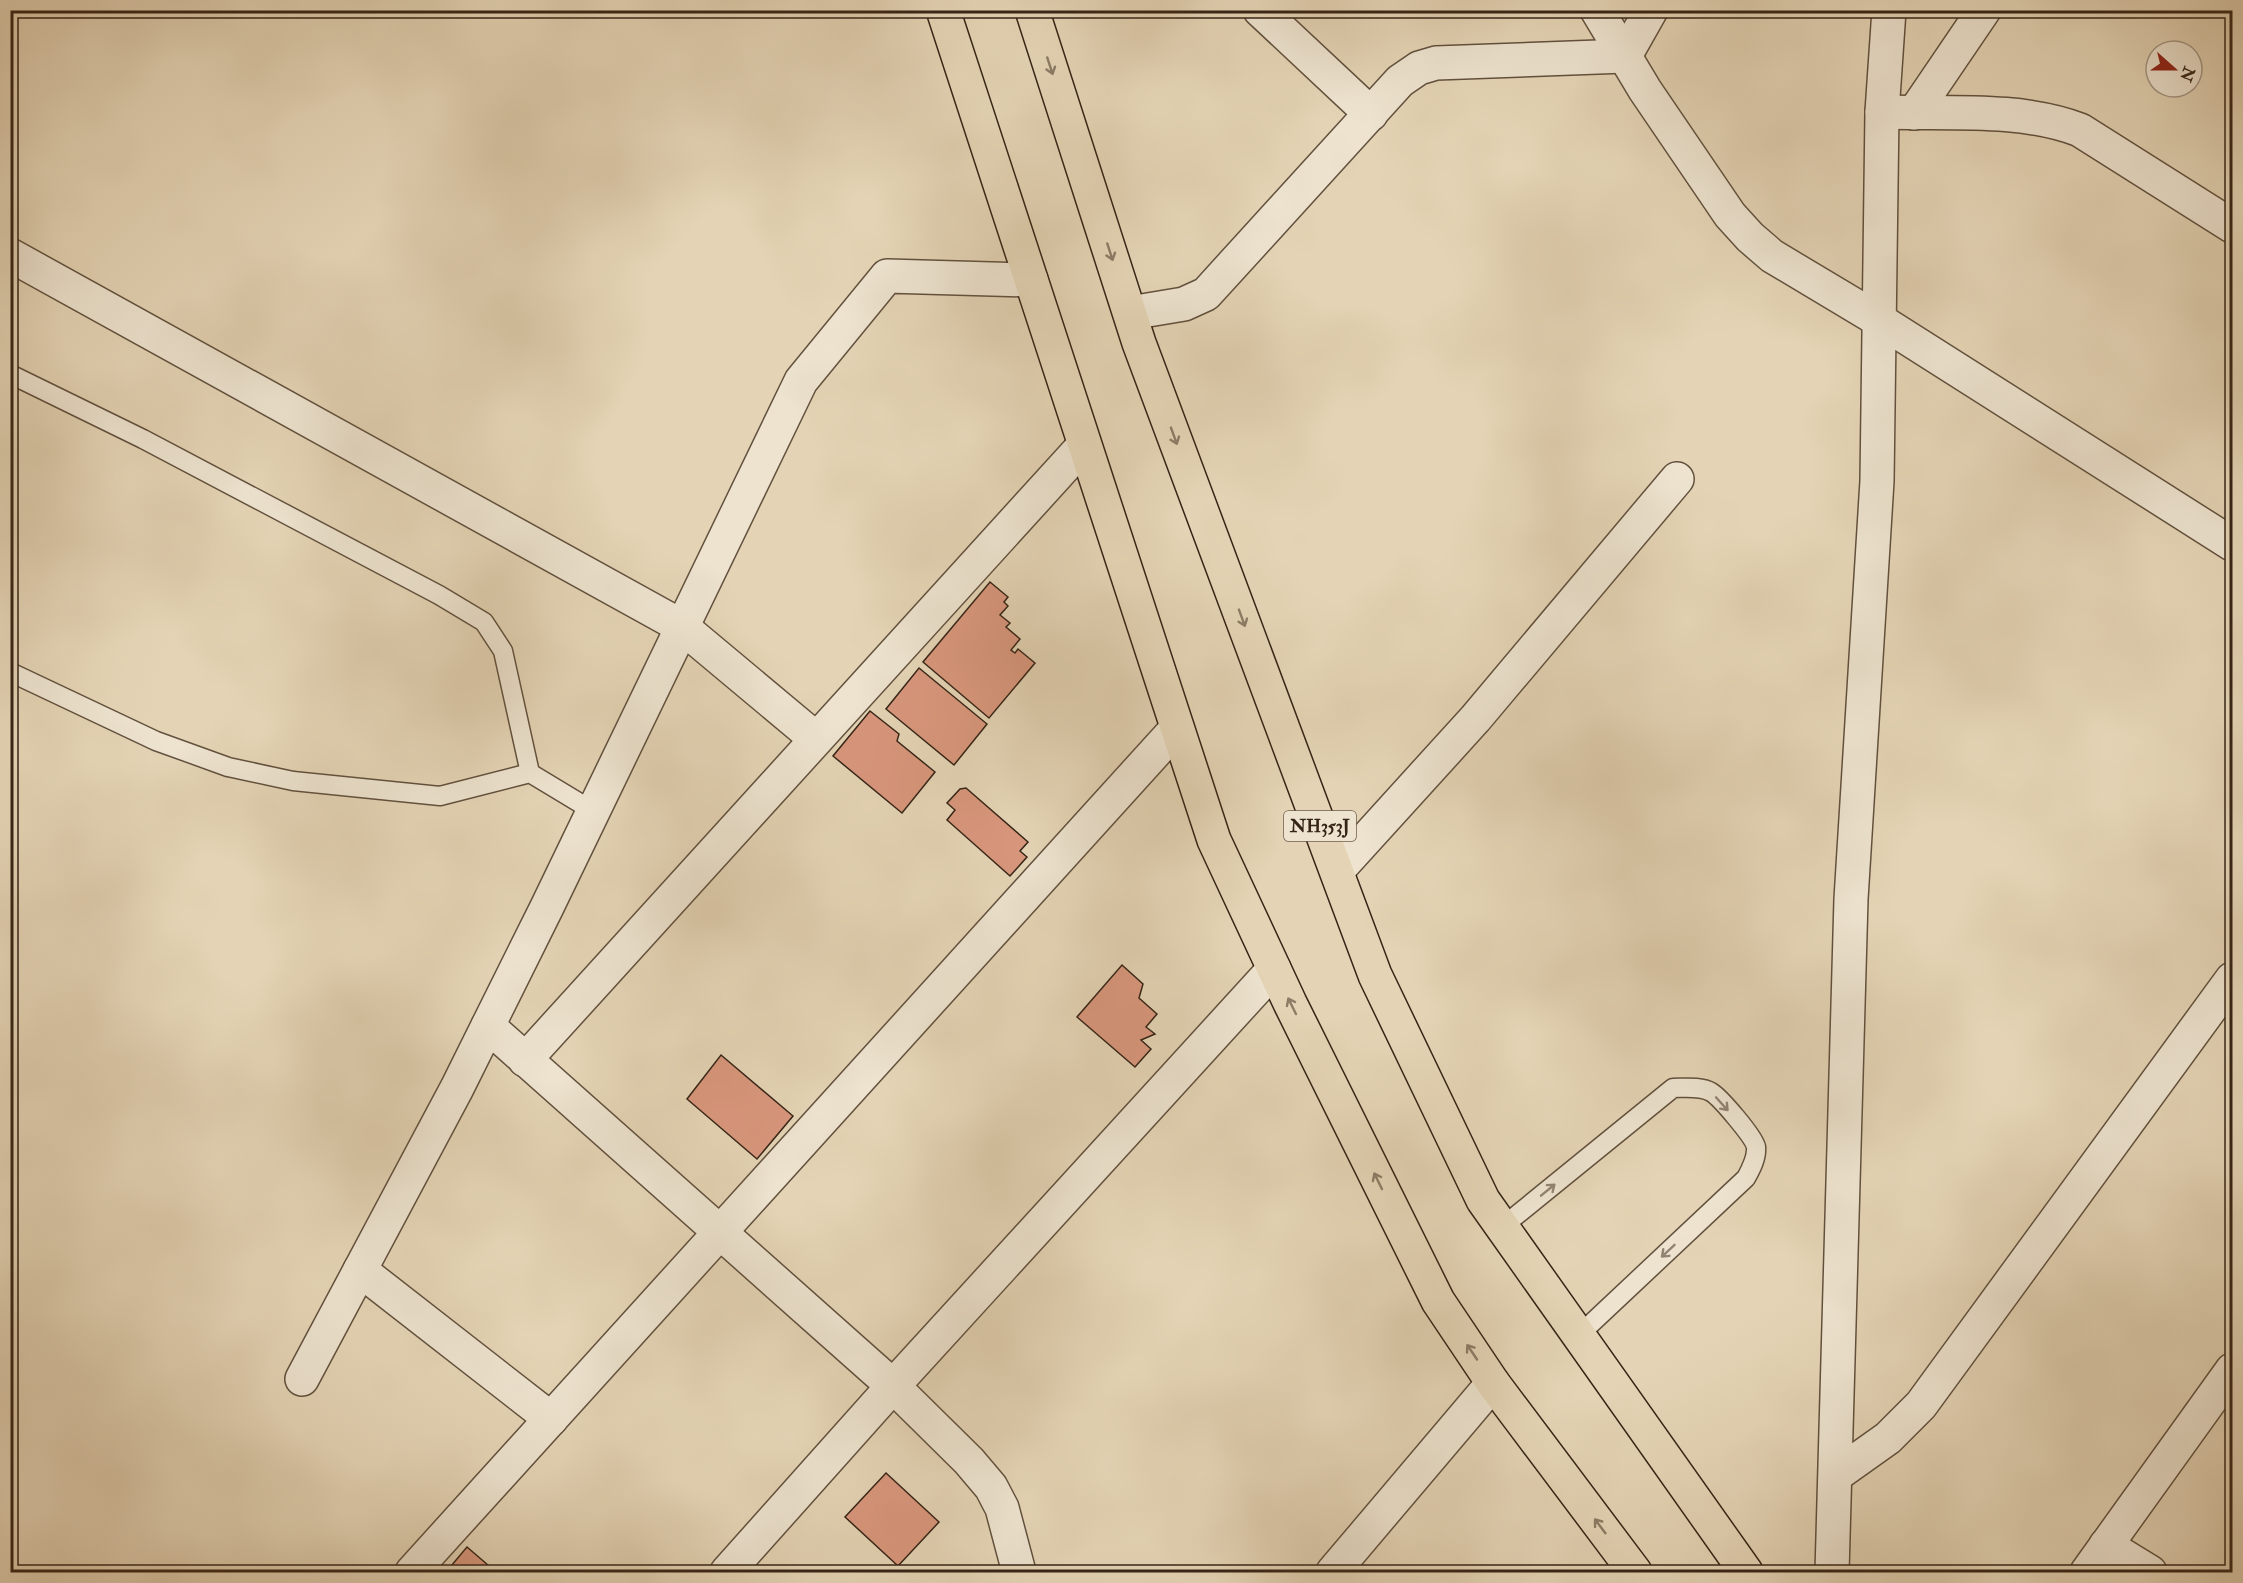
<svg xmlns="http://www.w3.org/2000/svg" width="2243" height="1583" font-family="'IM FELL Double Pica',serif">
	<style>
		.building { fill: #d9977d; stroke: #362517; stroke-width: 1.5 }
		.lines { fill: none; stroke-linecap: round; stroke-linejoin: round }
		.lane-casing { stroke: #62513e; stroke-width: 21 }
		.street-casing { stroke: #62513e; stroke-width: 36 }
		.highway-casing { stroke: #362517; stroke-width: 36 }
		.lane { stroke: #ede3cf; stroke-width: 18 }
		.street { stroke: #ede3cf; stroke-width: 33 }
		.highway { stroke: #e4d4b5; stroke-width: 33 }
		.oneway { stroke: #8d7c66 }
		.oneway2 { stroke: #928473 }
		.labels { text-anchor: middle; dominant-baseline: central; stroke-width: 5; stroke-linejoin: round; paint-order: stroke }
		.shield { fill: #ede3cf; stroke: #6d5e4e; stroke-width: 1.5 }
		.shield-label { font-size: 18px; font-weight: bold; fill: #362517 }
	</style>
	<rect width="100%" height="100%" fill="#e4d4b5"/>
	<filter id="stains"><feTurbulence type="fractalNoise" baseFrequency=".00333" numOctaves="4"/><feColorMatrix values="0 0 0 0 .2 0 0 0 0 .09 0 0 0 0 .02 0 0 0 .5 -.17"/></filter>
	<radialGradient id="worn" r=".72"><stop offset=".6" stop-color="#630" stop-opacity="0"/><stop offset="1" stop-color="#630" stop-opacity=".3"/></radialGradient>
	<!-- building -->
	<g class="building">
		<path d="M990,582L1008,597L1004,602L1008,606L1000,615L1010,623L1006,627L1020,639L1011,650L1015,653L1018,649L1035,663L989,718L923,662Z"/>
		<path d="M919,668L987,724L954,765L886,709Z"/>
		<path d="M870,711L899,734L897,741L935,772L902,813L833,756Z"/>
		<path d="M966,788L1028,842L1020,851L1027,857L1010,876L947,820L955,810L947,803L960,789Z"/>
		<path d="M1122,965L1143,984L1139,998L1157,1014L1146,1027L1155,1034L1141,1040L1151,1049L1135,1067L1077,1017Z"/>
		<path d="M721,1055L793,1116L757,1159L687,1099Z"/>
		<path d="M886,1473L939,1522L898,1566L845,1517Z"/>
		<path d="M467,1547L496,1572H446Z"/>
	</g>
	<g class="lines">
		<!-- lane casing -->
		<g class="lane-casing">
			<g id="lane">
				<path d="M10,374L143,439L439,595L484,622L503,651L530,773"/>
				<path d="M10,672L156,741L228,767L293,781L440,796L530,773L593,811"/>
				<path d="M1502,1227L1673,1088C1684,1088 1701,1086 1711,1092C1720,1097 1754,1137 1756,1147C1757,1158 1751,1169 1746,1178L1579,1335"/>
			</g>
		</g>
		<!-- street casing -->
		<g class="street-casing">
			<g id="street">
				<path d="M1260,10L1371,114"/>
				<path d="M1597,10L1645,90L1730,215L1750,237L1772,256L1879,320L2232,544"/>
				<path d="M1882,112C1945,114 2021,107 2080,130L2232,226"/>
				<path d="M1914,113L1984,10"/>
				<path d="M10,255L681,626L815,738"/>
				<path d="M1130,313L1184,304L1206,294L1400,81L1419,68L1436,63L1625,56L1651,10"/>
				<path d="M1337,871L1475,719L1677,479"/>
				<path d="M488,1026L893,1386L969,1461L991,1487L1002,1508L1019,1572"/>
				<path d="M525,1060L1084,445"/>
				<path d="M360,1270L551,1419"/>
				<path d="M302,1379L457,1088L547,907L801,381L887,276L1031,280"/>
				<path d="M1836,1475L1888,1438L1921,1405L2232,979"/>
				<path d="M2106,1545L2150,1572"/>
				<path d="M412,1572L1177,728"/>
				<path d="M727,1572L893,1386L1274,969"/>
				<path d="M1333,1572L1493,1383"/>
				<path d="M1832,1572L1851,899L1877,481L1882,112L1889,10"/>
				<path d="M2087,1572L2232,1370"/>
			</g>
		</g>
		<!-- highway casing -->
		<g class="highway-casing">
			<g id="highway">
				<path d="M943,10L1214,840L1290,1003L1438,1301L1493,1383L1635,1572"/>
				<path d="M1032,10L1139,343L1375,975L1483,1200L1746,1572"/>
			</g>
		</g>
		<!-- lane -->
		<use href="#lane" class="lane"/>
		<!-- street -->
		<use href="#street" class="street"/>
		<!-- highway -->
		<use href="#highway" class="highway"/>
	</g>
	<!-- one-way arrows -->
	<defs><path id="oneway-shaft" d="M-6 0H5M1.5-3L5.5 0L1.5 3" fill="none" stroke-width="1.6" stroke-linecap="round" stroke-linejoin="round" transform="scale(1.5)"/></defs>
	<g class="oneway">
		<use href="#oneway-shaft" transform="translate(1050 66) rotate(72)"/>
		<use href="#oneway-shaft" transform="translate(1110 252) rotate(72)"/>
		<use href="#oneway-shaft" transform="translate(1174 436) rotate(70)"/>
		<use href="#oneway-shaft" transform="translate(1242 618) rotate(70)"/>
		<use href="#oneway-shaft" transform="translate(1292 1006) rotate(-116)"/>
		<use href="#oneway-shaft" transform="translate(1378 1181) rotate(-116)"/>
		<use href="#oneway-shaft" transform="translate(1472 1352) rotate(-124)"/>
		<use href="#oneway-shaft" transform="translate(1600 1526) rotate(-127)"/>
	</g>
	<g class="oneway2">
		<use href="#oneway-shaft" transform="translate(1722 1104) rotate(48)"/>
		<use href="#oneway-shaft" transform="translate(1548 1190) rotate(-39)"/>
		<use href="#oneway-shaft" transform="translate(1668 1251) rotate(137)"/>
	</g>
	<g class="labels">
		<!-- shield labels -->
		<rect class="shield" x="1284" y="811" width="72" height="30" rx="4.5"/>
		<g class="shield-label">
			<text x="1320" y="826">NH353J</text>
		</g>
	</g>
	<!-- margin -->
	<rect width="2243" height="1583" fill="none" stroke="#e4d4b5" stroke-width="36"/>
	<rect x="12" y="12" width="2219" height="1559" fill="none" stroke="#362517" stroke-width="3"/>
	<rect x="18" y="18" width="2207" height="1547" fill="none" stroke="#362517" stroke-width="1.5"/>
	<!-- north arrow -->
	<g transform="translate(2174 69) rotate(111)"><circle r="28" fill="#ede3cf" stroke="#a49785" stroke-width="1.5"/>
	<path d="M0-4.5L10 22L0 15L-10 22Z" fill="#8f2418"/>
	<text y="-9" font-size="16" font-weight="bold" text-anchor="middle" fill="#362517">N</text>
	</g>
	<rect width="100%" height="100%" filter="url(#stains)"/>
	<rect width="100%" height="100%" fill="url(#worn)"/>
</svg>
